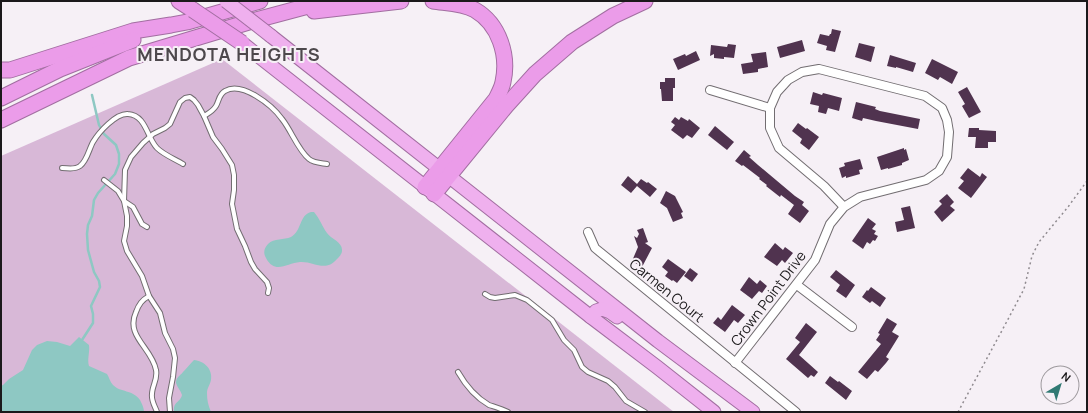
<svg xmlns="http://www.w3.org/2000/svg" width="1088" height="413" font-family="Manrope,sans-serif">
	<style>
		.green { fill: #d8b8d7 }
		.water { fill: #8ec8c3 }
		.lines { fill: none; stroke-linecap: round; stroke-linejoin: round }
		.stream { stroke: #8ec8c3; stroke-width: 2.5 }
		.building { fill: #50334f }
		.service-casing { stroke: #726d71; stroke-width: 6 }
		.minor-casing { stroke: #726d71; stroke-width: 10 }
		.trunk-casing { stroke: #a26ea1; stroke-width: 15 }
		.motorway-casing { stroke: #a26ea1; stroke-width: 17 }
		.path { stroke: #908b90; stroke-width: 1.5; stroke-dasharray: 2 3; stroke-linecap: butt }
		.service { stroke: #fff; stroke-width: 4 }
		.minor { stroke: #fff; stroke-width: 8 }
		.trunk { stroke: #efb0ee; stroke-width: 13 }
		.motorway { stroke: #eb9ce9; stroke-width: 15 }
		.trunk-bridge-casing { stroke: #a26ea1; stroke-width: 15; stroke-linecap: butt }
		.motorway-bridge-casing { stroke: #a26ea1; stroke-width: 17; stroke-linecap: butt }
		.trunk-bridge { stroke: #efb0ee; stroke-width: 13 }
		.motorway-bridge { stroke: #eb9ce9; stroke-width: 15 }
		.labels { text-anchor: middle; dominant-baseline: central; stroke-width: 4; stroke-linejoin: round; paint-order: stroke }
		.street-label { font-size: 14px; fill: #1b191b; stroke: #f6f0f6 }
		.district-label { font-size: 18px; font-weight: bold; letter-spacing: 1px; fill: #4d484c; stroke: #f6f0f6 }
	</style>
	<rect width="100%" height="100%" fill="#f6f0f6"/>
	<!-- green -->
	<path class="green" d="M222,59L674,412H1V156Z"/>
	<!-- water -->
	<g class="water">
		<path d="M311,212H314C320,219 322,226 327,233C331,239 343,242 342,251C342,254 339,257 337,259C325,273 314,261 300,262C287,263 275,275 266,258C263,253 264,248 268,244C274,238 284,240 291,237C302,231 299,215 311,212Z"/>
		<path d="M79,337L89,345C90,352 87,359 89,366L107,374C109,377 110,382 113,385C121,393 132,389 140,400C142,404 144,408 144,412H1V386L3,385L9,379L23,370L32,350L37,345L47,341L57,342L70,346Z"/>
		<path d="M194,360C204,361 213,369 211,380C210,385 207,388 207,393C207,400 208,405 211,412H174C173,401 180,403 182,395C181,391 177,387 176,383C176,377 180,376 183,372C187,368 190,364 194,360Z"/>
	</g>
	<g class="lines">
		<!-- stream -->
		<path class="stream" d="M82,340L93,323V314L91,306L100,287L99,281L94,272L88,250L87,234L88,225L92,216L94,200L98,193L115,174L119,164V154L116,145L104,134L99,125L92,95"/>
	</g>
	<!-- building -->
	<g class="building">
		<path d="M832,29L841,31L835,52L826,50L827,46L817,43L820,34L829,36L830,34H831Z"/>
		<path d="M802,40L805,51L780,58L777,47Z"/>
		<path d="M859,43L875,47L871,62L855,57Z"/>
		<path d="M728,44L736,45L734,58L724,57V59L714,58V54L710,56L711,45L727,47Z"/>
		<path d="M696,51L700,60L678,70L673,59L685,54L686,56Z"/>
		<path d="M766,52L768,67L758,69V72L743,74L741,64L753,62L751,54Z"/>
		<path d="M890,55L916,63L913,72L896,67V68L887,66Z"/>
		<path d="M932,59L958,72L952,84L940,77L938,80L925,73Z"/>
		<path d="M665,78H675V88H673V101H662L661,89H660V82H665Z"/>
		<path d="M967,87L981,112L969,118L962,106L965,104L958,92Z"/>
		<path d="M813,92L822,95L823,93L842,98L839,111L828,108L826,114L818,112L819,106L810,104Z"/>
		<path d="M856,102L876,107L875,109L880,111L920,119L918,129L876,121L863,118L862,121L852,118Z"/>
		<path d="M675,117L679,120L681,117L688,121L689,119L700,128L692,138L687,135L683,139L671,130L675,125L671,122Z"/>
		<path d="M798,123L806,129L807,128L819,137L809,150L800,143L802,139L792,131Z"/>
		<path d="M715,126L734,142L727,150L708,135Z"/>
		<path d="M969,128H979V130L996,131V142H988V148H975L976,137H968Z"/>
		<path d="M904,148V150L906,149L909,160L902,163V165L888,169V168L881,170L877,157Z"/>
		<path d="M744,150L751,156L749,157L758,165L795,196L804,202L802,205L809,211L800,223L788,214L794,205L781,195L780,197L766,186L767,185L759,179L760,178L743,165L742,166L735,161Z"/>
		<path d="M860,159L863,169L859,170L860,174L846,178V176L842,178L839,168L845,166L844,163Z"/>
		<path d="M968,168L980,177L982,173L987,177L971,198L958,188L964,181L960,178Z"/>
		<path d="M628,176L637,184L641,179L647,183L648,182L657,189L650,197L637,186L631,193L621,185Z"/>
		<path d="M666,191L675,196L683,212L681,213L683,218L673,222L667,208L660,203Z"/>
		<path d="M947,194L954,202L950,206L955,210L942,222L934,212L942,204L939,201Z"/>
		<path d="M910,206L915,228L897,232L895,222L904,220L901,208Z"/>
		<path d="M868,218L876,224L872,229L876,231L874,234L878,236L875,241L873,240L870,244L867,242L863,249L852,241Z"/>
		<path d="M643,228L648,242L645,243L652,248L642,267L632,261L638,247L634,236L637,238L639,234L637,230Z"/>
		<path d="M775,243L783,250L785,247L793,253L785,263L782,260L777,266L764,257Z"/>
		<path d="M668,259L686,272L677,283L673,280L672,281L665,276L668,272L662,267Z"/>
		<path d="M690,268L698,274L692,282L684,276Z"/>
		<path d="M836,270L855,285L846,298L836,291L840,285L830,277Z"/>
		<path d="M749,277L757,284L760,280L767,286L762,293L759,291L752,299L740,290Z"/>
		<path d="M871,287L886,298L880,307L872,301L870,303L862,297L867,290L868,291Z"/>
		<path d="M732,305L745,315L738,323L734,320L725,332L713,323L718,317L721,320Z"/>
		<path d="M887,318L897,324L892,332L899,336L886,357L889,359L886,363L878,372L875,370L867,379L858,372L881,344L876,340L880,334L878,333Z"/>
		<path d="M806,323L817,332L799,355L818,372L814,377L811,375L808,378L786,359L800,342L795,338Z"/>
		<path d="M830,376L838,382L839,381L852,391L846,400L825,383Z"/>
	</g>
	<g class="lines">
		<!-- service casing -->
		<g class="service-casing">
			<g id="service">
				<path d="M204,116C209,113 213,111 216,106C219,101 219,94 225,91C242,81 272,105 282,119C291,130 298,150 309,159C314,163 321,163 327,164"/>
				<path d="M62,168C68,168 75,170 80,166C87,161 89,149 93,142C99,132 116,113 128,114C146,115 147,138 157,148C164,155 175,159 183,164"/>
				<path d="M104,180L118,191L124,201L133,207L142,224L147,227"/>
				<path d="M485,294L490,297L495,298L515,295L527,300L552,320L564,340L574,350L582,367L588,372L608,381L615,387L626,401L645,412"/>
				<path d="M149,296C142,300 139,304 136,312C125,336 152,348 156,370C158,379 152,386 152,394C151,401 155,406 157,412"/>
				<path d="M458,372C466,386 475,397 489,405C495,407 502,409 508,412"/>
				<path d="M170,412L169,398L173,377L175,358L173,349L165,333L160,313L149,296L142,276L127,251L124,241L127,226V216L124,201L125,170L131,157L143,143L153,134L165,128L170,124L180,102L185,98L190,97L194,100L198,105L204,116L213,137L222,149L232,165L234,175V190L232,204L237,229L245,246L251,262L255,269L267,282L269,288L268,293"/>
			</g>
		</g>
		<!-- minor casing -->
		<g class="minor-casing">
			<g id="minor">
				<path d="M710,90L770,108"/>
				<path d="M588,232L595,248L796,412"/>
				<path d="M797,285L852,327"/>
				<path d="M735,363L815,260L830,224L844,207L860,197L926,180L939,171L947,157L949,132L947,120L942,108L925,96L819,69L802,72L788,80L777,92L770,108V128L779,148L824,186L844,207"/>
			</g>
		</g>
		<!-- trunk casing -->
		<g class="trunk-casing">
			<g id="trunk">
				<path d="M271,36L658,341L753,412"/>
				<path d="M242,43L591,317L657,367L714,412"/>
				<path d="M591,317L596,311L602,309L610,312L617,317"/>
			</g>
		</g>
		<!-- motorway casing -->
		<g class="motorway-casing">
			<g id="motorway">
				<path d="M179,1L193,10"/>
				<path d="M314,11L401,1"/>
				<path d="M1,70H10L133,31L171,25L187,22L260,1"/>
				<path d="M1,98L60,69L133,40"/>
				<path d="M1,120L129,58L252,21L327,1"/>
				<path d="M425,187L496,99C499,93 502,88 503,82C509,55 499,24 475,10C463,3 446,3 433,1"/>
				<path d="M434,194L506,106L535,74L572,42L613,16L645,1"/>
			</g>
		</g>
		<!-- path -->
		<path class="path" d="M958,412L1006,323L1024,289L1032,256L1039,242L1068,207L1087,181"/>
		<!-- service -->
		<use href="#service" class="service"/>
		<!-- minor -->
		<use href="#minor" class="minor"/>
		<!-- trunk -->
		<use href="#trunk" class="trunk"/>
		<!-- motorway -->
		<use href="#motorway" class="motorway"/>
		<!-- trunk-bridge casing -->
		<g class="trunk-bridge-casing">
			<path id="trunk-bridge" d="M226,1L271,36"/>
		</g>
		<!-- motorway-bridge casing -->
		<g class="motorway-bridge-casing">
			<path id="motorway-bridge" d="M193,10L242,43"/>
		</g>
		<!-- trunk-bridge -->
		<use href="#trunk-bridge" class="trunk-bridge"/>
		<!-- motorway-bridge -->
		<use href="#motorway-bridge" class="motorway-bridge"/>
	</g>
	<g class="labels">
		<!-- street labels -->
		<g class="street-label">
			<text transform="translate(667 290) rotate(39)">Carmen Court</text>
			<text transform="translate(768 298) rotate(-53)">Crown Point Drive</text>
		</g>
		<!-- district labels -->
		<g class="district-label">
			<text x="229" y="54">MENDOTA HEIGHTS</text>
		</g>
	</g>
	<!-- border -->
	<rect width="1088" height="413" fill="none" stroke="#1b191b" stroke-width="4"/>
	<!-- north arrow -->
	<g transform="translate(1060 385) rotate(38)"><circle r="19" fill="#f6f0f6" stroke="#9e9a9e"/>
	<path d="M0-3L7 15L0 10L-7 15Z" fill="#307973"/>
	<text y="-6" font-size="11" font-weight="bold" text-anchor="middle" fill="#1b191b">N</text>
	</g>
</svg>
